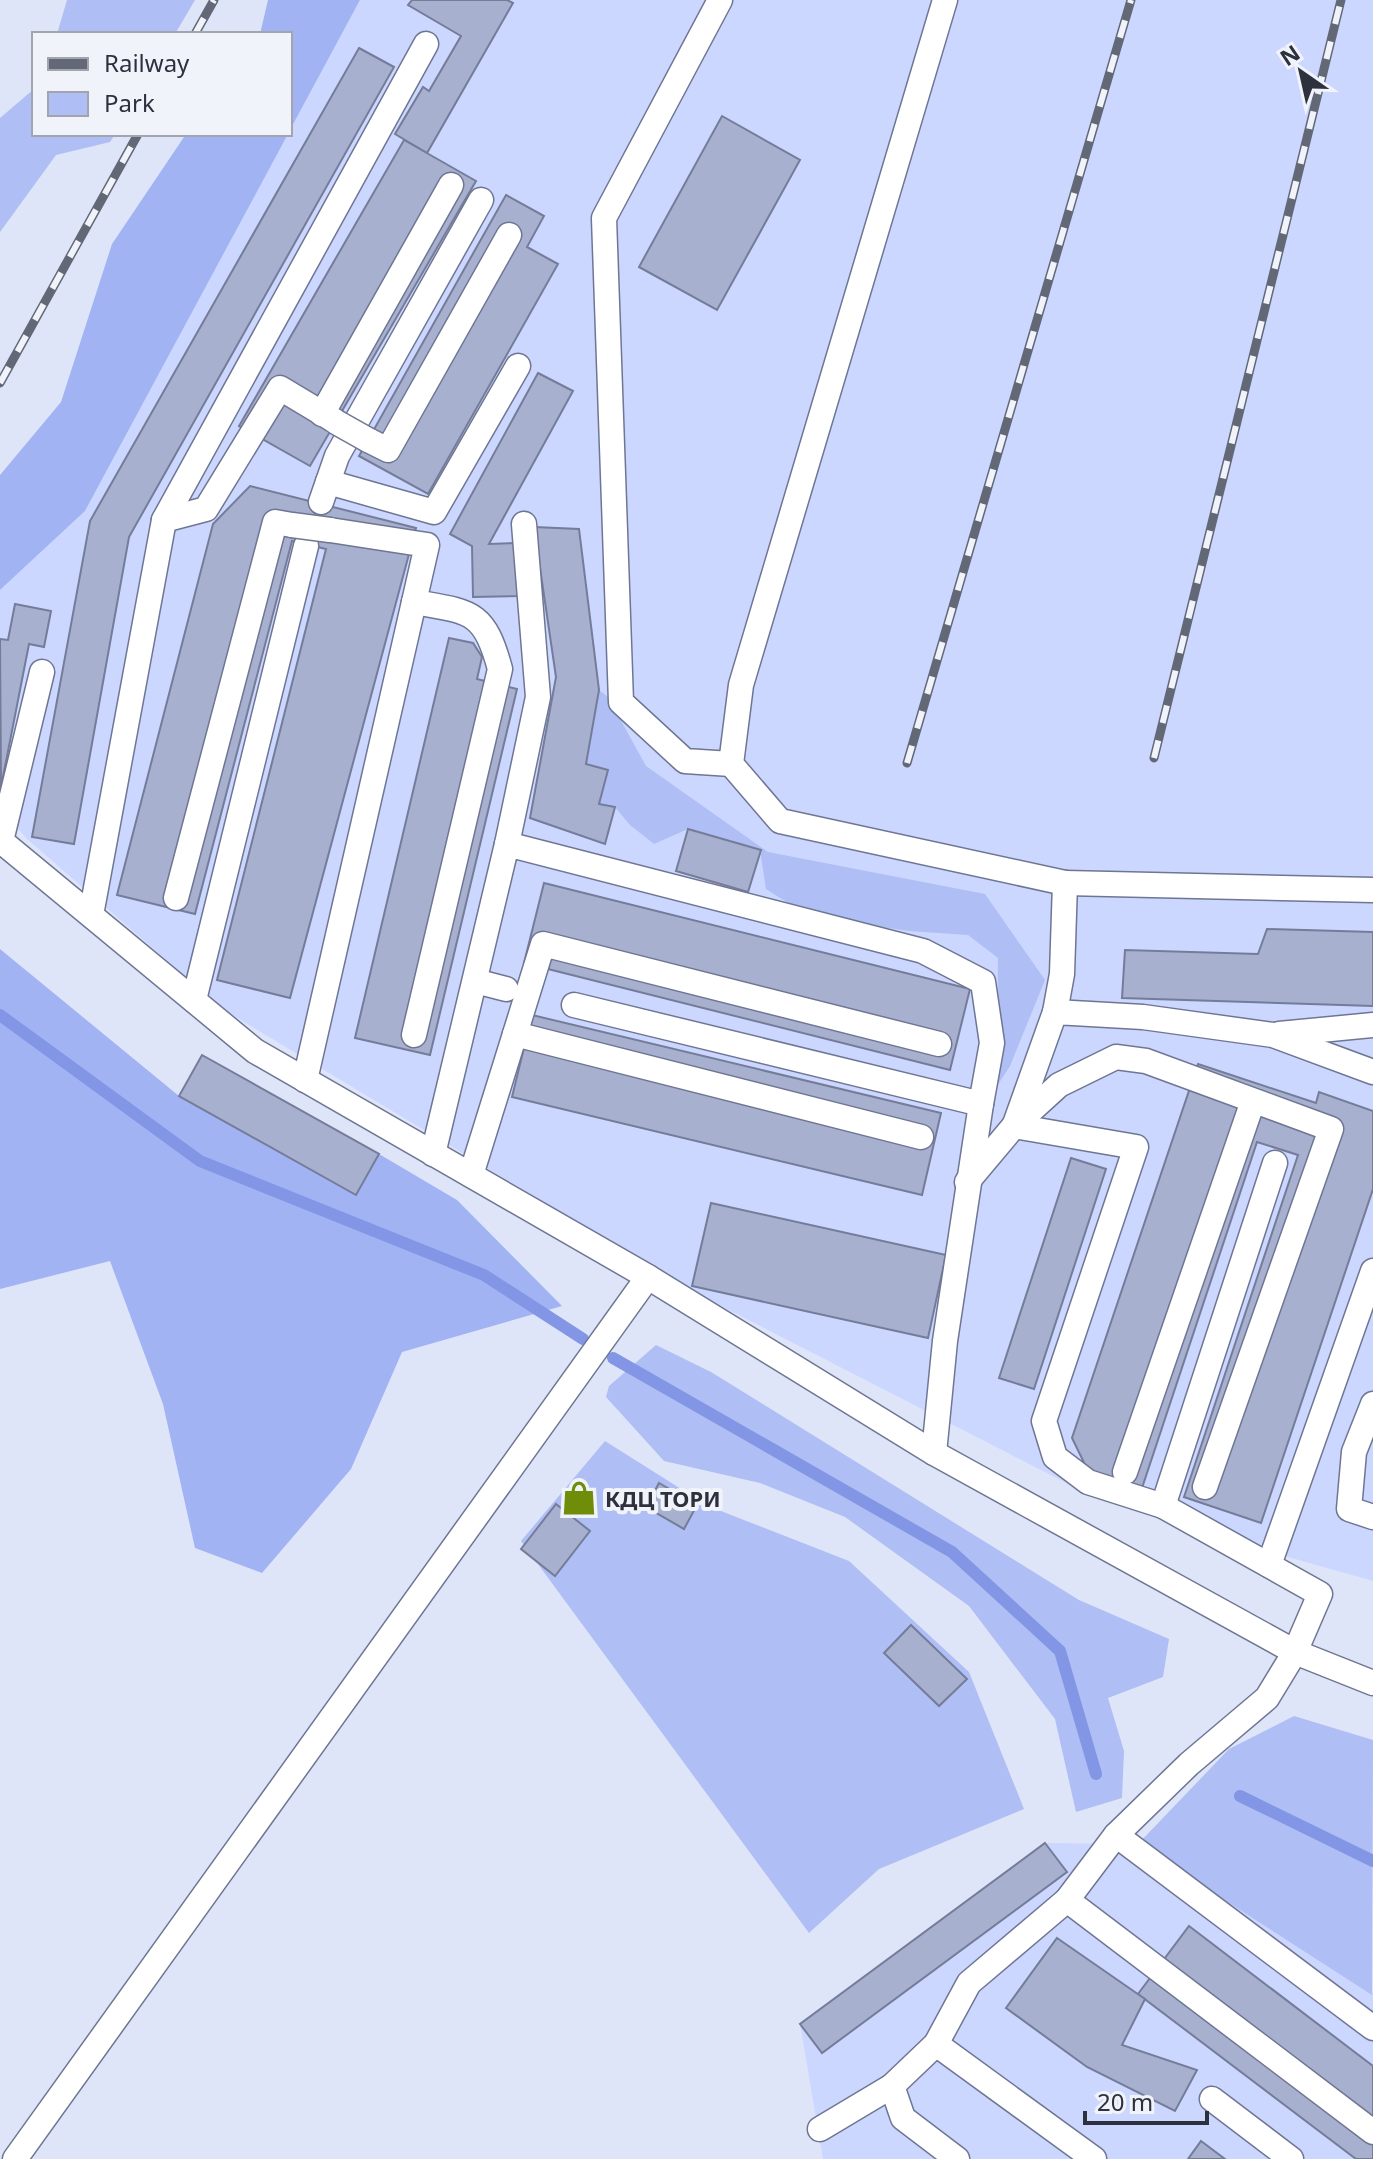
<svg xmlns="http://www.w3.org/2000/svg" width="1373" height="2159" font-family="'Noto Sans',sans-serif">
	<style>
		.built { fill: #ccd7ff }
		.green { fill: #afbef4 }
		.forest { fill: #a2b3f4 }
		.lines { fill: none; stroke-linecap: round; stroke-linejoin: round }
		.stream { stroke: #8396e5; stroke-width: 12 }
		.building { fill: #a8b0cf; stroke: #747c99; stroke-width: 2 }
		.service-casing { stroke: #6e7693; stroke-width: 27 }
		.service { stroke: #fff; stroke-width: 24 }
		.rail-casing { stroke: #636876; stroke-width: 9 }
		.rail { stroke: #f1f3fa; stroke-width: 6; stroke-dasharray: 18; stroke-linecap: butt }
		.service-bridge-casing { stroke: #6e7693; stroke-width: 27; stroke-linecap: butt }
		.service-bridge { stroke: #fff; stroke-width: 24 }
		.labels { text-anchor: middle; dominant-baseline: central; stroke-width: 8; stroke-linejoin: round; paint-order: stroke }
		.poi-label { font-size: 22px; font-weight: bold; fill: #2d313d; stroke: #f1f3fa; text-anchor: start }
	</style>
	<rect width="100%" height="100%" fill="#dfe5f9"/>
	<!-- built -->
	<g class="built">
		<path d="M360,0H1373V1581L1288,1557L1080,1490L692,1291L224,1010L27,839L0,808V590L85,511Z"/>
		<path d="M1045,1843L1138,1844L1373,1993V2159H823L800,2024Z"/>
	</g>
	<!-- green -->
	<g class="green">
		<path d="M67,0H195L175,34H57Z"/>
		<path d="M34,89V134H115L110,142L56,155L0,232V118Z"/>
		<path d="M599,690L608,697L646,766L768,852L985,894L1045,980L1010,1066L997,1086L998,958L968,935L909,931L827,919L796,908L766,889L760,850L688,829L654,844L630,825L615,807L599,804L608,771L586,764Z"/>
		<path d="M656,1345L711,1372L1079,1600L1169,1639L1163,1677L1108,1698L1124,1751L1122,1798L1076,1812L1055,1719L969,1606L845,1517L760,1483L664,1461L606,1397L609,1386Z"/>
		<path d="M605,1441L708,1506L849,1561L969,1672L1024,1809L879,1869L809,1933L521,1541Z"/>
		<path d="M1294,1716L1373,1740L1372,1995L1138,1844L1229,1749Z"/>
	</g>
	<!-- forest -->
	<g class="forest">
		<path d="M268,0H360L290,130V34H260Z"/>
		<path d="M186,134H288L85,511L0,590V475L61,402L112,244Z"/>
		<path d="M0,949L179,1096L355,1194L379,1154L457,1200L562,1306L402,1352L351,1469L262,1573L195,1548L163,1404L110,1261L0,1289Z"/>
	</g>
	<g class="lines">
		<!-- stream -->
		<g class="stream">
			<path d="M0,1015L200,1161L484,1275L583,1339"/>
			<path d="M613,1358L952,1552L1060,1651L1096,1774"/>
			<path d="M1240,1796L1373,1861"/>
		</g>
	</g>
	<!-- building -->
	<g class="building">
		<path d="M412,0H507L513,3L427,153L395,134L423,87L429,91L461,36L408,5Z"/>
		<path d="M359,48L394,67L129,537L74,844L32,837L90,521Z"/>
		<path d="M722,116L800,160L717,310L639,267Z"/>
		<path d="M404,140L476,181L310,466L239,426Z"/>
		<path d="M506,195L544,216L527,247L558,264L428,494L359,456Z"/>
		<path d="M538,373L573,391L489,544L518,543L519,596L473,597L472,546L450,534Z"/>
		<path d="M250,486L416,528L290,998L217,980L326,549L292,541L195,914L117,895L213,524Z"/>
		<path d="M534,527L579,529L599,690L586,764L608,770L599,804L615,807L605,844L530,818L556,677Z"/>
		<path d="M15,604L51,611L44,647L29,644L1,787L0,639L8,640Z"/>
		<path d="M449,638L473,643L482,657L477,679L517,689L430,1055L355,1038Z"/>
		<path d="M688,829L761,850L748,892L676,871Z"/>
		<path d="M544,883L970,989L950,1070L524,963Z"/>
		<path d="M1267,929L1373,932V1006L1122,998L1125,950L1258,954Z"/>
		<path d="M532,1015L941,1113L922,1195L512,1097Z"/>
		<path d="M202,1055L379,1154L356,1195L179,1096Z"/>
		<path d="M1198,1064L1316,1103L1319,1092L1373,1111V1189L1261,1523L1184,1497L1298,1155L1257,1142L1141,1491L1089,1473L1072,1438Z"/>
		<path d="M1071,1158L1106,1169L1034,1389L999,1378Z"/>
		<path d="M711,1203L946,1255L928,1338L692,1286Z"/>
		<path d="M659,1483L697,1505L684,1529L646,1507Z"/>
		<path d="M556,1504L590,1531L555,1576L521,1549Z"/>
		<path d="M911,1625L967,1679L939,1706L884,1653Z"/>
		<path d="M1045,1843L1067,1872L822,2053L800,2024Z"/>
		<path d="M1189,1926L1373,2066V2159H1356L1138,1994Z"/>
		<path d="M1057,1938L1145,1999L1122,2045L1197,2070L1175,2111L1087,2067L1006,2008Z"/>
		<path d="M1201,2141L1225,2159H1188Z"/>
	</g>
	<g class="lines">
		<!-- service casing -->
		<g class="service-casing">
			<g id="service">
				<path d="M720,0L604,218L621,702L685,761L731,764"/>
				<path d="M945,0L741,685L731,764L780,821L1065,883L1062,974L1055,1012"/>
				<path d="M322,414L451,185"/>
				<path d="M368,440L388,450L509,235"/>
				<path d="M328,482L434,512L518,366"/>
				<path d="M321,502L337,456L481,200"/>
				<path d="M164,520L206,509L280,388L335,421"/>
				<path d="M414,602C471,612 484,610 500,669L414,1035"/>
				<path d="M42,672L1,841L255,1051L648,1277L934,1453L1295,1652L1373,1683"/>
				<path d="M507,844L538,697L524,524"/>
				<path d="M1065,883L1373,890"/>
				<path d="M176,898L275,522L292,525"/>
				<path d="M91,915L164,520L426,44"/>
				<path d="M475,981L506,989"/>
				<path d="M194,1000L306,546"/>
				<path d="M574,1005L981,1104L945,1341L934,1453"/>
				<path d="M1279,1034L1373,1025"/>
				<path d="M305,1080L427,545L330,530"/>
				<path d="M1015,1124L1055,1012L1143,1017L1273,1035L1373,1072"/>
				<path d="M1014,1126L1059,1085L1116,1057L1146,1061L1331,1129L1205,1487"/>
				<path d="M921,1137L515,1034L543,944L939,1044"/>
				<path d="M433,1154L507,844L923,951L983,982L992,1043L981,1104"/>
				<path d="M471,1175L515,1034"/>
				<path d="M1373,1404L1354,1452L1349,1509L1373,1517"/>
				<path d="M1125,1472L1253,1101"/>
				<path d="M1163,1506L1275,1163"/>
				<path d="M1269,1565L1373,1271"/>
				<path d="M1116,1835L1373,2028"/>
				<path d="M1067,1900L1373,2132"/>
				<path d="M936,2044L1094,2159"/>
				<path d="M1212,2099L1291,2159"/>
				<path d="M820,2129L892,2086"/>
				<path d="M15,2159L648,1277"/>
				<path d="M957,2159L903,2118L892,2086L936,2044L969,1983L1067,1900L1116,1835L1189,1764L1267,1698L1295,1652L1320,1594L1163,1506L1088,1482L1055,1457L1044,1421L1136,1147L1014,1126L967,1182"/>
			</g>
		</g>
		<!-- service -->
		<use href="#service" class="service"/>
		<!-- rail casing -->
		<g class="rail-casing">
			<g id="rail">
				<path d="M195,34L214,0"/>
				<path d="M0,383L138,134"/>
				<path d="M1154,758L1341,0"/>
				<path d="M907,763L1131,0"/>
			</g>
		</g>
		<!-- rail -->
		<use href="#rail" class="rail"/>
		<!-- service-bridge casing -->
		<g class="service-bridge-casing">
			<g id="service-bridge">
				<path d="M336,422L368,440"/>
				<path d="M292,525L330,530"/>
			</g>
		</g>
		<!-- service-bridge -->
		<use href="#service-bridge" class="service-bridge"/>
	</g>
	<!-- icons -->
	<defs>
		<g id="shop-bare" transform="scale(2.76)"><path d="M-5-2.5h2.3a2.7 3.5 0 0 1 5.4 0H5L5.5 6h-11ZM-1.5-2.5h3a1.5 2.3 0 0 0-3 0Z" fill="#708d0a" stroke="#f1f3fa" stroke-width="2.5" paint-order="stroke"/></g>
	</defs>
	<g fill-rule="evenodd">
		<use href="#shop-bare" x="579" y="1498"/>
	</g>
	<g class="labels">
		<!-- poi labels -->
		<g class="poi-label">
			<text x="605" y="1498">КДЦ ТОРИ</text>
		</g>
	</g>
	<!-- legend -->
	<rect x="32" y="32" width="260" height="104" fill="#f1f3fa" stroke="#a3a5ae" stroke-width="2"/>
	<rect x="48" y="58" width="40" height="12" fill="#636876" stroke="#a3a5ae" stroke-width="2"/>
	<text x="104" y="72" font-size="24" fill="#2d313d">Railway</text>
	<rect x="48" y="92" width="40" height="24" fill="#afbef4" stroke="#a3a5ae" stroke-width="2"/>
	<text x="104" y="112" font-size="24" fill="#2d313d">Park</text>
	<!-- north arrow -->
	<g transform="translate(1301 72) rotate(326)" stroke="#f1f3fa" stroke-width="6" paint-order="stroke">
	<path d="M0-6L14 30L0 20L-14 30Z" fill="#2d313d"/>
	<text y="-12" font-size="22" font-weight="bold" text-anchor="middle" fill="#2d313d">N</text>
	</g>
	<!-- scale -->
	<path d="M1085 2111v12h122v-12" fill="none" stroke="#2d313d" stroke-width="4"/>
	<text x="1097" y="2111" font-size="24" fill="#2d313d" stroke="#f1f3fa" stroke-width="6" paint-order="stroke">20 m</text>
</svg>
